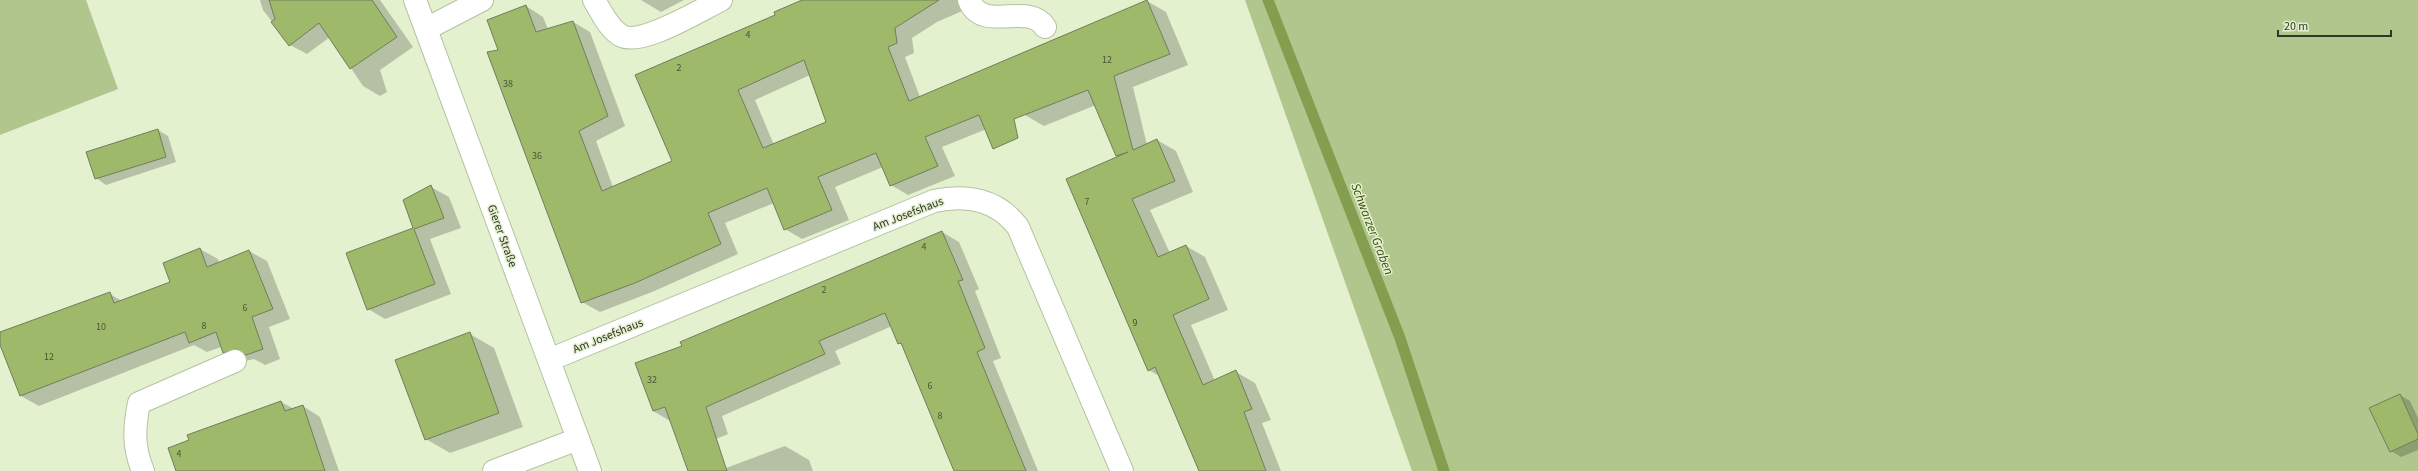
<svg xmlns="http://www.w3.org/2000/svg" width="2418" height="471" font-family="'Source Sans 3',sans-serif">
	<style>
		.green { fill: #b1c68c }
		.shadow { fill: #0003; fill-rule: evenodd }
		.lines { fill: none; stroke-linecap: round; stroke-linejoin: round }
		.stream { stroke: #839e4e; stroke-width: 11 }
		.building { fill: #9db969; stroke: #717d5e; fill-rule: evenodd }
		.minor-casing { stroke: #b5c2a1; stroke-width: 24 }
		.minor { stroke: #fff; stroke-width: 22 }
		.labels { text-anchor: middle; dominant-baseline: central; stroke-width: 3; stroke-linejoin: round; paint-order: stroke }
		.number-label { font-size: 10px; fill: #4b5638 }
		.street-label { font-size: 12px; fill: #303527; stroke: #e4f1cf }
		.water-label { font-size: 13px; font-style: italic; fill: #38490e; stroke: #e4f1cf }
	</style>
	<rect width="100%" height="100%" fill="#e4f1cf"/>
	<!-- green -->
	<g class="green">
		<path d="M0,0H86L118,89L0,135Z"/>
		<path d="M1245,0H2418V471H1412Z"/>
	</g>
	<!-- shadow -->
	<g class="shadow">
		<path d="M260,0H380L413,47L380,70L387,92L380,96L363,86L330,37L307,54L290,45L263,10Z"/>
		<path d="M641,0H684L661,12Z"/>
		<path d="M804,0H965L969,8L937,22L912,38L914,53L905,57L920,97L1014,118L942,147L955,176L908,195L891,185L883,167L835,187L849,220L802,239L785,229L774,203L725,223L738,254L652,292L600,312L582,302L499,51L526,6L543,17L548,29L573,22L590,32L625,126L596,141L613,187L674,161L776,16ZM810,75L827,123L774,145L755,100Z"/>
		<path d="M1147,1L1166,12L1188,65L1133,87L1147,145L1157,140L1176,151L1193,192L1150,210L1170,253L1186,246L1205,257L1228,310L1191,325L1215,381L1236,372L1255,383L1271,420L1262,423L1281,471H1200L1160,376L1148,370L1119,157L1117,155L1096,105L1044,126L1025,115L1015,57Z"/>
		<path d="M158,130L168,136L176,162L106,185L96,178Z"/>
		<path d="M431,187L449,197L461,228L430,239L451,294L385,319L368,309L414,229Z"/>
		<path d="M942,232L959,242L979,289L975,291L1001,358L993,361L1038,471H955L904,346L899,343L892,326L835,351L841,364L722,416L728,434L694,448L670,421L653,411L683,346Z"/>
		<path d="M200,249L218,259L219,263L249,251L267,261L290,319L269,327L280,359L265,365L254,359L241,362L224,352L221,347L207,352L194,345L39,406L21,396L0,342V333L110,294L122,301L172,282Z"/>
		<path d="M470,334L494,348L523,427L450,453L426,439Z"/>
		<path d="M2400,395L2410,401L2418,418V450L2401,457L2391,451Z"/>
		<path d="M281,402L294,409L303,406L320,417L339,471H178Z"/>
		<path d="M785,446L809,460L813,471H718Z"/>
	</g>
	<g class="lines">
		<!-- stream -->
		<path class="stream" d="M1268,0L1400,338L1444,471"/>
	</g>
	<!-- building -->
	<g class="building">
		<path d="M269,0H372L397,37L350,69L319,23L289,46L271,22L275,19Z"/>
		<path d="M802,0H939L895,28L897,43L888,47L909,101L1147,0L1170,54L1114,76L1133,150L1157,139L1175,181L1132,199L1158,257L1186,245L1209,299L1173,315L1203,385L1236,370L1252,409L1244,412L1266,471H1199L1155,367L1148,371L1066,179L1128,152L1116,156L1088,90L1014,119L1018,138L993,149L979,115L925,137L938,166L890,186L876,153L818,177L832,210L784,230L767,188L708,213L721,244L635,283L581,303L487,52L498,50L487,20L526,5L536,32L573,21L608,116L579,131L602,191L672,161L635,75L775,15L774,12ZM804,60L826,122L763,148L738,90Z"/>
		<path d="M158,129L166,157L95,179L86,152Z"/>
		<path d="M431,185L444,218L414,229L435,284L367,310L346,253L413,228L403,200Z"/>
		<path d="M942,231L963,280L958,281L985,348L977,352L1026,471H954L901,343L898,344L885,313L819,341L825,354L706,407L727,471H688L665,407L653,411L635,363L682,346L680,342Z"/>
		<path d="M200,248L207,267L249,250L273,309L252,317L263,349L246,355L237,349L223,353L216,332L189,343L185,332L20,396L0,345V332L110,292L114,303L170,282L163,263Z"/>
		<path d="M470,332L499,413L425,440L395,360Z"/>
		<path d="M2400,394L2418,434V439L2390,452L2369,408Z"/>
		<path d="M281,401L285,411L303,405L325,471H176L168,448L189,440L187,435Z"/>
	</g>
	<g class="lines">
		<!-- minor casing -->
		<g class="minor-casing">
			<g id="minor">
				<path d="M415,0L590,471"/>
				<path d="M594,0C601,11 609,30 622,36C642,46 700,10 721,0"/>
				<path d="M969,0C982,34 1028,1 1045,27"/>
				<path d="M426,29L482,0"/>
				<path d="M549,360L934,201C966,194 997,199 1018,227L1122,471"/>
				<path d="M143,471C133,447 134,428 139,403L235,361"/>
				<path d="M494,471L578,439"/>
			</g>
		</g>
		<!-- minor -->
		<use href="#minor" class="minor"/>
	</g>
	<g class="labels">
		<!-- number labels -->
		<g class="number-label">
			<text x="748" y="35">4</text>
			<text x="1107" y="60">12</text>
			<text x="679" y="68">2</text>
			<text x="508" y="84">38</text>
			<text x="537" y="156">36</text>
			<text x="1087" y="202">7</text>
			<text x="924" y="247">4</text>
			<text x="824" y="290">2</text>
			<text x="245" y="308">6</text>
			<text x="1135" y="323">9</text>
			<text x="204" y="326">8</text>
			<text x="101" y="327">10</text>
			<text x="49" y="357">12</text>
			<text x="652" y="380">32</text>
			<text x="930" y="386">6</text>
			<text x="940" y="416">8</text>
			<text x="179" y="454">4</text>
		</g>
		<!-- street labels -->
		<g class="street-label">
			<text transform="translate(908 214) rotate(-21)">Am Josefshaus</text>
			<text transform="translate(502 236) rotate(70)">Gierer Straße</text>
			<text transform="translate(608 336) rotate(-22)">Am Josefshaus</text>
		</g>
		<!-- water labels -->
		<g class="water-label">
			<text transform="translate(1372 229) rotate(69)">Schwarzer Graben</text>
		</g>
	</g>
	<!-- scale -->
	<path d="M2278 30v6h113v-6" fill="none" stroke="#303527" stroke-width="2"/>
	<text x="2284" y="30" font-size="12" fill="#303527" stroke="#e4f1cf" stroke-width="3" paint-order="stroke">20 m</text>
</svg>
